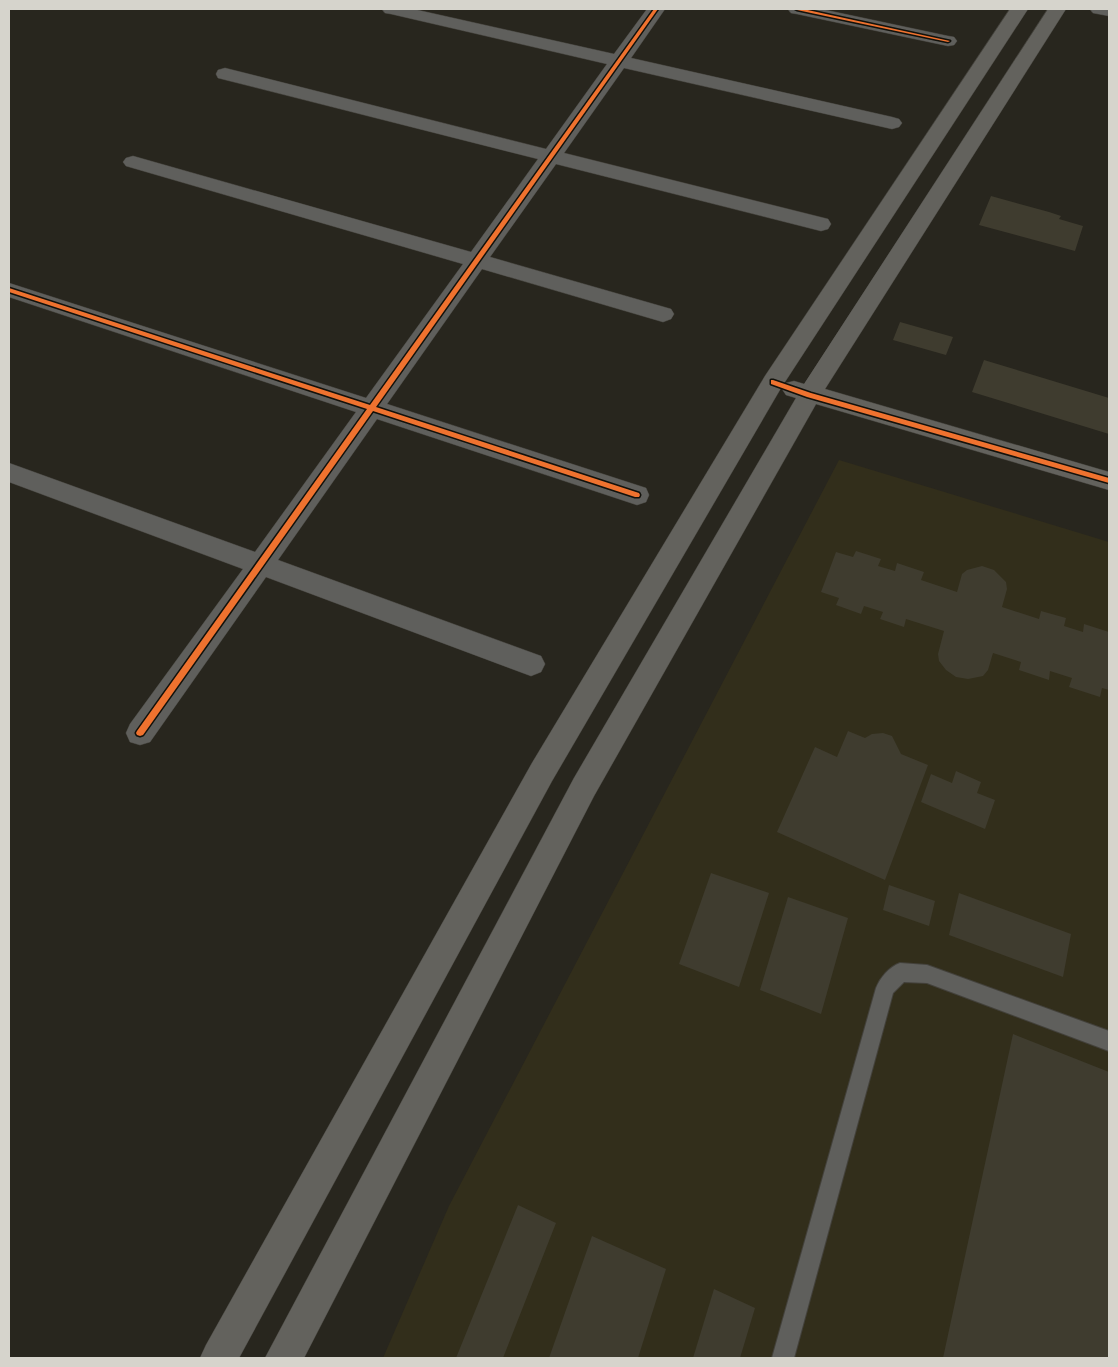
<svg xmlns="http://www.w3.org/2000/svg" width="1118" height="1367" font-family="'Nunito Sans',sans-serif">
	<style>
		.built { fill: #322e1b }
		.building { fill: #3f3c2f }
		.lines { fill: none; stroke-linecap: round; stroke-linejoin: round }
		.lane-casing { stroke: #43413b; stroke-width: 2 }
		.street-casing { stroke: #43413b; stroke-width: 1 }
		.secondary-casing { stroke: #43413b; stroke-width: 1 }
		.lane { fill: #5f5f5c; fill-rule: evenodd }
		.street { fill: #5f5f5c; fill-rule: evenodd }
		.secondary { fill: #63625d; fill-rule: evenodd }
		.cycleway-casing { stroke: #12110b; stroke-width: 3 }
		.cycleway { fill: #ef722f; fill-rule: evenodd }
	</style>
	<rect width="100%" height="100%" fill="#28261e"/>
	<!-- built -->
	<path class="built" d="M839,460L1109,542V1358H383L449,1206Z"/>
	<!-- building -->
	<g class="building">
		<path d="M991,196L1049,212L1061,216L1059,219L1083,226L1075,251L979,225Z"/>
		<path d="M900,322L953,337L946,355L893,340Z"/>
		<path d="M984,360L1109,398V434L972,392Z"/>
		<path d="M856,551L881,559L878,566L895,571L897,563L924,572L921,580L957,592L962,574L967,570L982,566L994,570L1006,582L1007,589L1002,607L1039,619L1041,611L1066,618L1064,626L1083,632L1084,624L1109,632V690L1102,688L1100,697L1069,687L1072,678L1050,671L1049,680L1019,670L1021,662L993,653L988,670L983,676L968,679L956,677L946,670L939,661L938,654L944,631L906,619L904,627L880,619L883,612L864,606L861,614L836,605L839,598L821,592L836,552L853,557Z"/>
		<path d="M848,731L865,738L872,734L883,733L892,736L901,754L928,765L885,880L777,832L815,747L837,757Z"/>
		<path d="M956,771L981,782L977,793L995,800L985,829L921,802L931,774L952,783Z"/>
		<path d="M711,873L769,893L739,987L679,964Z"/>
		<path d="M889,885L935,901L929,926L883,910Z"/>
		<path d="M959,893L1071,934L1063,977L949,935Z"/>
		<path d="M788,897L848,918L821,1014L760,990Z"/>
		<path d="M1013,1034L1109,1072V1358H943Z"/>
		<path d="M518,1205L556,1223L503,1358H456Z"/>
		<path d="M592,1236L666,1269L638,1358H549Z"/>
		<path d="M714,1289L755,1308L740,1358H693Z"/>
	</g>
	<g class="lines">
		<!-- lane casing -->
		<g class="lane-casing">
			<path id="lane" d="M900,963L927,965L1109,1031V1051L927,983L904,982L893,993L794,1358H772L876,988C880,978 889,967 900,963Z"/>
		</g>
		<!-- street casing -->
		<g class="street-casing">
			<g id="street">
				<path d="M382,9H413L614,54L647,9H665L631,58L892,117L899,119L902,123L899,127L892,129L624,68L564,153L828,219L831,224L828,229L821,231L556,164L490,257L671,309L674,314L671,319L663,322L482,269L387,404L646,488L649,495L646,502L637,505L377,419L278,560L541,656L545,664L541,672L531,676L266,577L150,742L140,745L130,742L126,733L130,724L243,569L9,482V463L255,552L356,412L9,297V283L366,398L463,264L126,166L123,162L126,158L133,156L471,252L538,159L218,78L216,74L218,70L225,68L546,149L607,64L391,14L385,13Z"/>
				<path d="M788,9H821L948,36L954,37L957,41L954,45L948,46L797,14L791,13Z"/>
				<path d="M1090,9H1109V16L1093,13Z"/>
			</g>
		</g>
		<!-- secondary casing -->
		<g class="secondary-casing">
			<g id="secondary">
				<path d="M1010,9H1028L781,388L552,781L239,1358H200L206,1345L532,763L765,376Z"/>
				<path d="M1048,9H1066L825,389L1109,472V490L816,404L594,796L304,1358H265L574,778L796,398L786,395L782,389L786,383L794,381L804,384Z"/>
			</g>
		</g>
		<!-- lane -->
		<use href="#lane" class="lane"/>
		<!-- street -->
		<use href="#street" class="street"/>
		<!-- secondary -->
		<use href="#secondary" class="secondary"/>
		<!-- cycleway casing -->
		<g class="cycleway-casing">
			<g id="cycleway">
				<path d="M654,9H658L376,407L639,493L640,495L639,497H635L373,411L143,735L140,736L137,735L136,733L137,731L367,409L9,292V288L370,405Z"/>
				<path d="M795,9H803L950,41L948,42L797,10Z"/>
				<path d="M771,380H773L811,393L1109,478V483L807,397L771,384Z"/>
			</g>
		</g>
		<!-- cycleway -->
		<use href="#cycleway" class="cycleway"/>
	</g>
	<!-- border -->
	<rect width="1118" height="1367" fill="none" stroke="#d6d4cc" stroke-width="20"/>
</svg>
